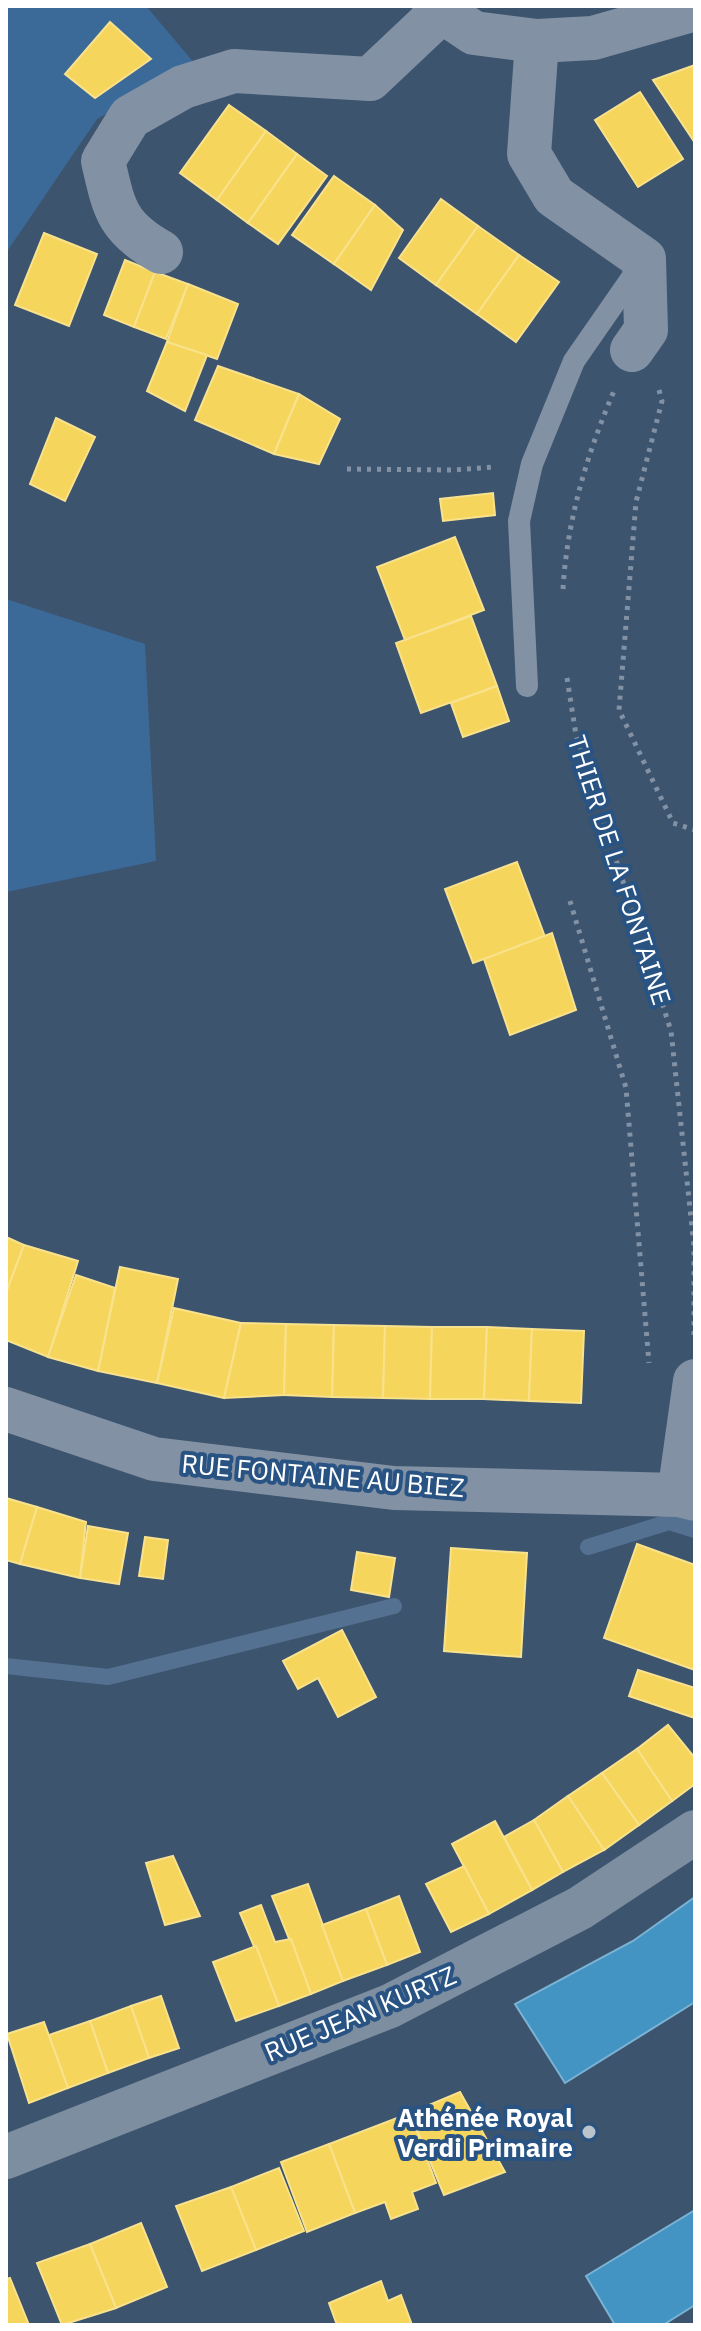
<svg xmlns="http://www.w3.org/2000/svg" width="701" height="2331" font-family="'IBM Plex Sans',sans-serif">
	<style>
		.green { fill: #3c6a98 }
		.homes { fill: #f6d55c; stroke: #f9e28d; stroke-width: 2 }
		.schools { fill: #4393c3; stroke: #7bb3d5; stroke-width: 2 }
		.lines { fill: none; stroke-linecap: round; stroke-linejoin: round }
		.stream { stroke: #547191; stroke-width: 16 }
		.path { stroke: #8292a4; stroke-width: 5; stroke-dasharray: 4 6; stroke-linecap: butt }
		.service { stroke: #8292a4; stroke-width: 22 }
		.minor { stroke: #8292a4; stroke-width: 44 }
		.secondary { stroke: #7d8ea0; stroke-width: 44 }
		.poi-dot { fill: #bbc3cc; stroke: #285382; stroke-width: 3 }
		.labels { text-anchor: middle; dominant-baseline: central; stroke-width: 8; stroke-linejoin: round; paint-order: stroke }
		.street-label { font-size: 26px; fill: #fff; stroke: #285382 }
		.poi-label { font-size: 26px; font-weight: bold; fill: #fff; stroke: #285382; text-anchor: end }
	</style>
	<rect width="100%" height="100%" fill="#3c546e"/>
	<!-- green -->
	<g class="green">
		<path d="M6,6H146L195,64L97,119L6,253Z"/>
		<path d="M6,599L145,644L156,861L6,892Z"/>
	</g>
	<!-- homes -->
	<g class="homes">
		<path d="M110,22L151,59L95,98L65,74Z"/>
		<path d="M695,65V143L653,80Z"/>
		<path d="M640,92L683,159L638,187L595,120Z"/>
		<path d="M229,105L266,131L217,200L180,173Z"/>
		<path d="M266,131L297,154L248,223L217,200Z"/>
		<path d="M297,154L327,176L278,244L248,223Z"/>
		<path d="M334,176L375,205L334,264L292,235Z"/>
		<path d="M441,199L478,226L436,285L399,258Z"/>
		<path d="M375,205L403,230L371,290L334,264Z"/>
		<path d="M478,226L519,255L477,314L436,285Z"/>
		<path d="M44,233L97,254L69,326L15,305Z"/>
		<path d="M519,255L559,282L516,342L477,314Z"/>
		<path d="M125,260L155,272L134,327L104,315Z"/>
		<path d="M155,272L188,284L166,339L134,327Z"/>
		<path d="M188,284L238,304L217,359L167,342Z"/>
		<path d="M167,342L207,355L185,411L147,391Z"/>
		<path d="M218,366L299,394L274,454L195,420Z"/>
		<path d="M299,394L340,419L319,464L274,454Z"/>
		<path d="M56,418L95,437L65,501L30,484Z"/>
		<path d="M493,493L495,515L443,521L440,499Z"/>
		<path d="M455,537L484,610L405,640L377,567Z"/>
		<path d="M471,616L497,686L421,713L396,643Z"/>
		<path d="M497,686L509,721L463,737L451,703Z"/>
		<path d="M517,862L545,937L473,963L445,889Z"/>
		<path d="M552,933L576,1010L510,1035L484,959Z"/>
		<path d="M6,1237L24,1245L6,1293Z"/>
		<path d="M24,1245L78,1261L48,1357L6,1340V1293Z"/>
		<path d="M120,1267L178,1279L157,1383L98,1371Z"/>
		<path d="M76,1275L115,1288L98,1371L48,1357Z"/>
		<path d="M174,1308L241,1323L224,1398L157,1383Z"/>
		<path d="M241,1323L286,1324L284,1395L224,1398Z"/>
		<path d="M286,1324L334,1325L332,1397L284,1395Z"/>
		<path d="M334,1325L385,1326L383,1398L332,1397Z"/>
		<path d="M385,1326L432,1327L430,1399L383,1398Z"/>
		<path d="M432,1327H487L484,1399H430Z"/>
		<path d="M487,1327L532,1329L529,1401L484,1399Z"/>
		<path d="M532,1329L584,1331L581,1403L529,1401Z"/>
		<path d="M6,1498L37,1507L20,1564L6,1560Z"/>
		<path d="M37,1507L86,1522L80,1578L20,1564Z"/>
		<path d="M88,1526L128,1533L119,1584L80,1578Z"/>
		<path d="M145,1537L168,1540L163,1579L139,1576Z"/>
		<path d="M637,1544L695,1565V1670L604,1638Z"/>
		<path d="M451,1548L527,1553L521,1657L444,1651Z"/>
		<path d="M357,1552L395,1558L389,1597L351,1590Z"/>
		<path d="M342,1630L376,1697L338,1717L318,1678L298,1689L283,1661Z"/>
		<path d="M638,1670L695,1688V1718L629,1696Z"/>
		<path d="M668,1725L695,1758V1784L672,1801L637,1749Z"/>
		<path d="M637,1749L672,1801L639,1825L602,1773Z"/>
		<path d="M602,1773L639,1825L604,1850L568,1796Z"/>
		<path d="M568,1796L604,1850L563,1872L534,1820Z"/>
		<path d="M534,1820L563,1872L532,1890L504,1837Z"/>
		<path d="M495,1821L532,1890L489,1914L452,1844Z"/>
		<path d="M173,1856L200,1916L165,1925L146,1863Z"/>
		<path d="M464,1866L489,1914L451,1932L426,1884Z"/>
		<path d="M308,1884L343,1981L311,1994L272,1896Z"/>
		<path d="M399,1896L420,1952L387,1965L366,1909Z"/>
		<path d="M261,1905L275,1942L291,1939L311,1994L279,2006L240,1913Z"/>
		<path d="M366,1909L387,1965L343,1981L322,1925Z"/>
		<path d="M256,1946L279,2006L236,2021L213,1962Z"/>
		<path d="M161,1996L179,2048L149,2058L131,2006Z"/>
		<path d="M131,2006L149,2058L108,2073L90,2021Z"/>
		<path d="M90,2021L108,2073L68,2088L49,2035Z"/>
		<path d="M44,2022L68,2088L29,2103L7,2034Z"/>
		<path d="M460,2092L505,2172L444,2195L410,2113Z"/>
		<path d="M410,2113L436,2183L412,2192L418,2209L391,2219L385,2202L355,2213L329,2144Z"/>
		<path d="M329,2144L355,2213L307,2232L281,2162Z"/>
		<path d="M279,2168L304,2231L256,2250L231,2187Z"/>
		<path d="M231,2187L256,2250L202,2271L176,2206Z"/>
		<path d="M141,2223L167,2287L116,2308L90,2244Z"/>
		<path d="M90,2244L116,2308L62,2325L37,2263Z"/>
		<path d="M10,2278L29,2325H6V2279Z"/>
		<path d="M381,2281L388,2301L401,2295L412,2325H337L329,2303Z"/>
	</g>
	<!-- schools -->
	<g class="schools">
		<path d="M695,1897V2002L565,2083L515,2004L633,1941Z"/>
		<path d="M695,2210V2305L663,2325H615L586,2276Z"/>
	</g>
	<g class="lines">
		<!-- stream -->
		<g class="stream">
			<path d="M588,1547L669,1522L695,1530"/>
			<path d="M6,1666L108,1677L394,1606"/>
		</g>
		<!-- path -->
		<g class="path">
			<path d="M659,390L662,401L636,502L619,710L673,823L695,830"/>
			<path d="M347,469L452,470L495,467"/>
			<path d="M563,589C567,520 587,454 614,391"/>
			<path d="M567,678L576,735L671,1031L694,1246V1335"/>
			<path d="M570,901L626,1088L649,1363"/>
		</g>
		<!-- service -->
		<path class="service" d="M527,686L519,521L532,464L574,361L640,266"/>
		<!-- minor -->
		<g class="minor">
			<path d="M434,6L474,33L537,41L593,38L695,9"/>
			<path d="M537,41L529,154L554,196L644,259L646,330L632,350"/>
			<path d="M161,252C116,227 114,208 103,161L130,117L183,87L234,71L370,79L442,11"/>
			<path d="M6,1409L154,1459L394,1488L679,1495L695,1499"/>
			<path d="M679,1495L695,1381"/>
		</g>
		<!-- secondary -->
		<path class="secondary" d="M6,2157L390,2006L580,1908L695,1832"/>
	</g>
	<!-- markers -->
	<circle class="poi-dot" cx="589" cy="2132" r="8"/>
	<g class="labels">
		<!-- street labels -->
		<g class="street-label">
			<text transform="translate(620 870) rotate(72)">THIER DE LA FONTAINE</text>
			<text transform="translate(323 1475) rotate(5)">RUE FONTAINE AU BIEZ</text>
			<text transform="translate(360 2013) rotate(-23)">RUE JEAN KURTZ</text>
		</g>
		<!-- poi labels -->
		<g class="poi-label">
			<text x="573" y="2117">Athénée Royal<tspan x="573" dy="30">Verdi Primaire</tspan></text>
		</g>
	</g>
	<!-- border -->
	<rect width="701" height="2331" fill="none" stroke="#ffffff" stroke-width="16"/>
</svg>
